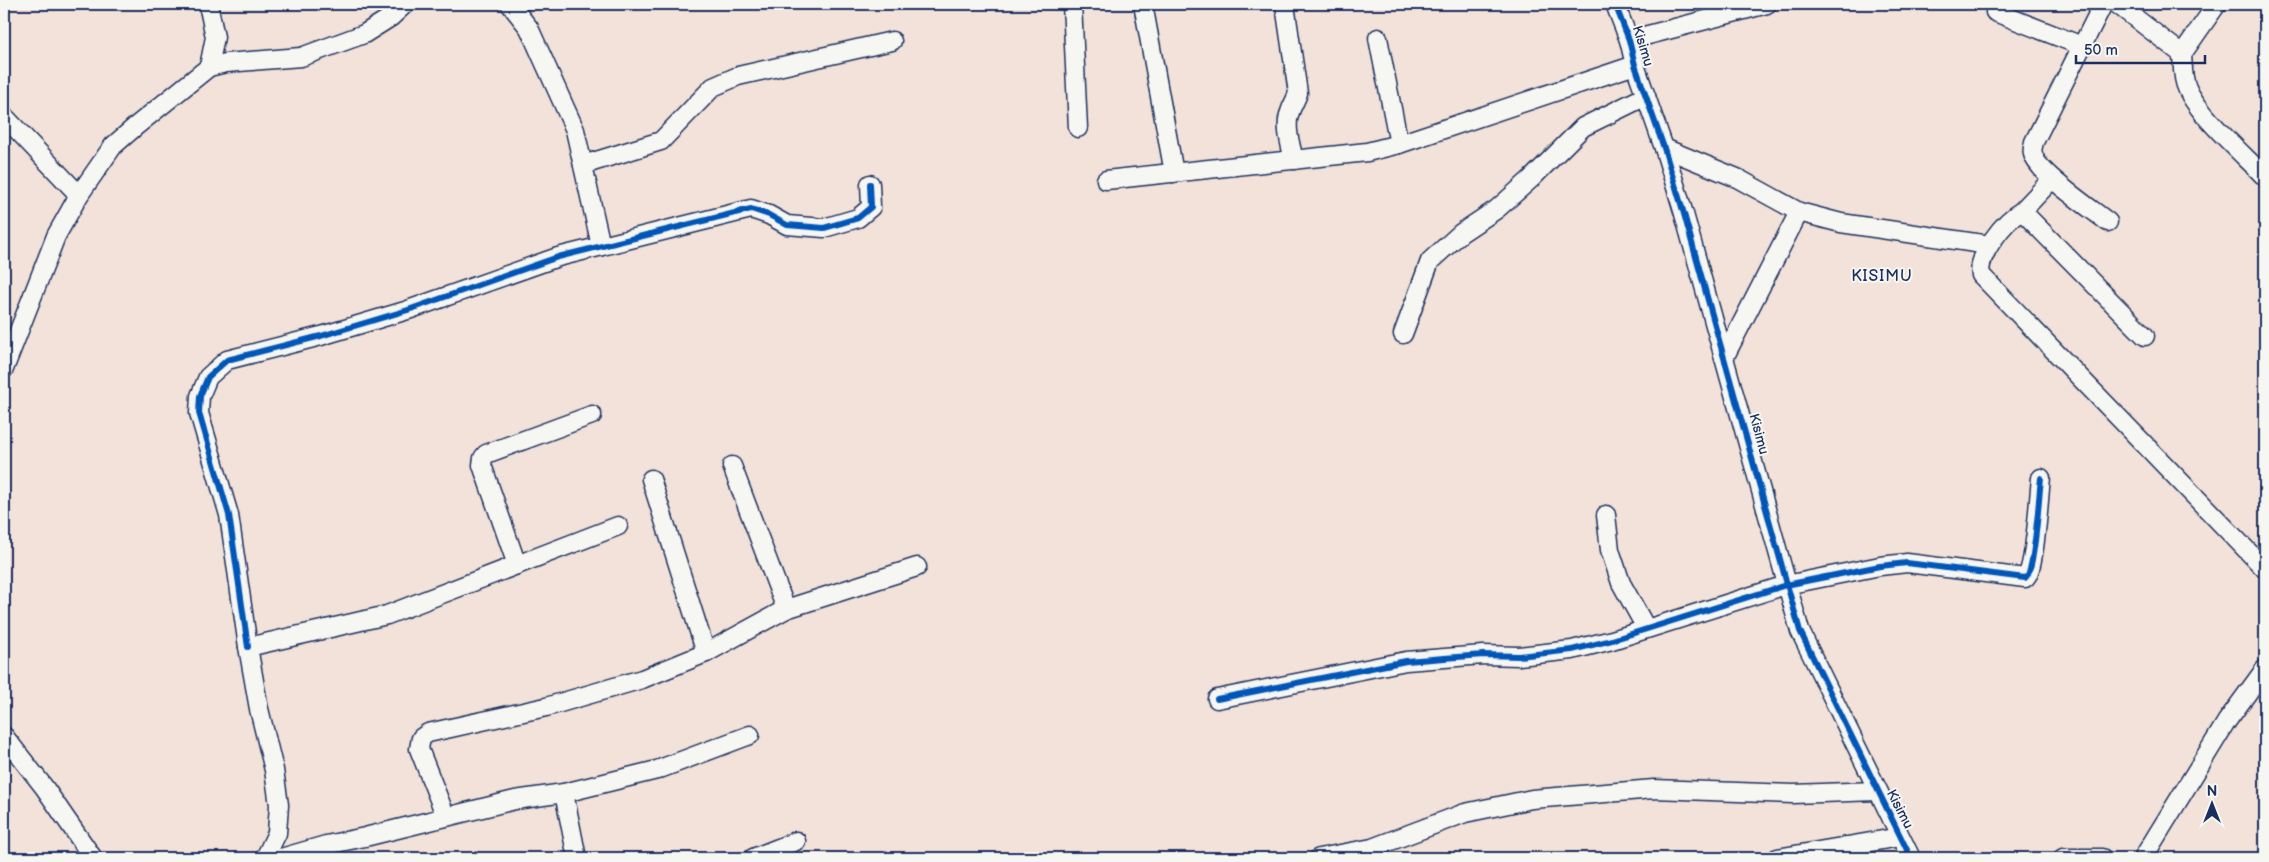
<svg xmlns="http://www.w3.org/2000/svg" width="2269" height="862" font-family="'Balsamiq Sans',sans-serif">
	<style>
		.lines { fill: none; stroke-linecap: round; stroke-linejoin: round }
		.minor-casing { stroke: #1b2f5e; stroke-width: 21 }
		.minor { stroke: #f6f6f2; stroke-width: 18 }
		.cycleway-casing { stroke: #f6f6f2; stroke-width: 9 }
		.cycleway { stroke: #0057b8; stroke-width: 6 }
		.labels { text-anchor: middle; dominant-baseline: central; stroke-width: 4; stroke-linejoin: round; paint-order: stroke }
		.street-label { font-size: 14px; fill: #1b2f5e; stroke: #f6f6f2 }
		.quarter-label { font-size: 16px; letter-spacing: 1px; fill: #1b2f5e; stroke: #f6f6f2 }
	</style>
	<rect width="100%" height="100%" fill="#f2e2d9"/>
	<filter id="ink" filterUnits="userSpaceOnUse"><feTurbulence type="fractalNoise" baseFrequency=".02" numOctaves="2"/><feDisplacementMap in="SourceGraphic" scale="10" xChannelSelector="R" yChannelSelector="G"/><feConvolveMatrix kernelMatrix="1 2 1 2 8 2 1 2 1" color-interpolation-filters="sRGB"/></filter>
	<g filter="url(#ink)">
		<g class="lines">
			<!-- minor casing -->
			<g class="minor-casing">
				<g id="minor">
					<path d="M208,4L215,37L209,67"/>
					<path d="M510,4L529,28L575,130L601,246"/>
					<path d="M1072,4L1078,128"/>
					<path d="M1143,4L1174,173"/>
					<path d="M1615,4L1629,40L1635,65L1664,148L1684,214L1800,631L1911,858"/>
					<path d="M2103,4L2034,142C2033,146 2032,151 2033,154C2037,173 2092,209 2108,222"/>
					<path d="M2117,4L2182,54"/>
					<path d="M2217,4L2182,54C2183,65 2182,77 2187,88C2198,115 2244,155 2265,177"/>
					<path d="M1285,5L1298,93C1296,100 1292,105 1290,112C1284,126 1291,146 1294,160"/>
					<path d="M1995,12L2082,46"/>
					<path d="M1378,38L1399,144"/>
					<path d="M1629,40L1767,4"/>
					<path d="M4,116L79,195"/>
					<path d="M1664,148L1737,178L1799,212L1841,223L1989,245"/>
					<path d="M583,165L661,141L713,87L738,76L892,41"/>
					<path d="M1106,180L1367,152L1399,144L1635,65"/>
					<path d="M2022,211L2052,179"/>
					<path d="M1403,334L1430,261L1461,233L1497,209L1532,178L1583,127L1646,96"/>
					<path d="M2145,336L2022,211C2005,220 1976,256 1981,275L2265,569"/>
					<path d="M1724,358L1799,212"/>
					<path d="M4,369L56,236L79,195L113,146L136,126L209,67L226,63L301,57L364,34L391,17L405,4"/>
					<path d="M732,466L786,609"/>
					<path d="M651,479L706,653"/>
					<path d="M1606,515L1610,550L1621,583L1646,628"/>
					<path d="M517,565L482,465L483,458L486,454L592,415"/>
					<path d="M248,647L229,515L199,413L200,396L208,377L227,360L321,336L408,310L558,257L751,209L769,215L787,225L824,228L858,218L871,207L870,184"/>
					<path d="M1217,699L1406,661L1483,655L1519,656L1572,650L1612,640L1786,585L1880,566L1907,563L2025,578C2035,573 2039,494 2041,478"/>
					<path d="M4,736L44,787L93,858"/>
					<path d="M564,793L577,858"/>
					<path d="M446,817L419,749L421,738L428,733L546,707L642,679L706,653L786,609L917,567"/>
					<path d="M265,858L277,833L279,805L274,770L259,709L248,647L387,615L618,526"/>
					<path d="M281,858L326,845L365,837L515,800L564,793L657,770L750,735"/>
					<path d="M753,858L796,841"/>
					<path d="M1319,858L1372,848L1465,813L1532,799L1654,789L1793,794L1877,791"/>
					<path d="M1777,858L1900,837"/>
					<path d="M2063,858H2102"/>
					<path d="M2143,858L2227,721L2265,669"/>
				</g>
			</g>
			<!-- minor -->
			<use href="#minor" class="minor"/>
			<!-- cycleway casing -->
			<g class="cycleway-casing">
				<g id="cycleway">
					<path d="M1615,4L1629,40L1635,65L1664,148L1684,214L1800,631L1911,858"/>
					<path d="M248,647L229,515L199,413L200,396L208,377L227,360L321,336L408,310L558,257L751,209L769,215L787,225L824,228L858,218L871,207L870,184"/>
					<path d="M1217,699L1406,661L1483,655L1519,656L1572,650L1612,640L1786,585L1880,566L1907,563L2025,578C2035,573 2039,494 2041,478"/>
				</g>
			</g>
			<!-- cycleway -->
			<use href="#cycleway" class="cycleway"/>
		</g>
	</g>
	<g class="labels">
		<!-- street labels -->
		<g class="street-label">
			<text transform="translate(1643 46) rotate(73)">Kisimu</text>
			<text transform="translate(1759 434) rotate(75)">Kisimu</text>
			<text transform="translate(1900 809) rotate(63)">Kisimu</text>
		</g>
		<!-- quarter labels -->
		<g class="quarter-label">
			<text x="1882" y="276">KISIMU</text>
		</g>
	</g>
	<!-- margin -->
	<rect width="2269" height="862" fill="none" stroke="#f6f6f2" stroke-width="20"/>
	<rect x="10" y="10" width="2249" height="842" fill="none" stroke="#1b2f5e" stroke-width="2" filter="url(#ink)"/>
	<!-- north arrow -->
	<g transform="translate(2212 804)" stroke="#f6f6f2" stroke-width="4" paint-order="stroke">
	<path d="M0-4L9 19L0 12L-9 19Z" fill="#1b2f5e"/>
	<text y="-8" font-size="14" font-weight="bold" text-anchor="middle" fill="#1b2f5e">N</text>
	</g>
	<!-- scale -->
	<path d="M2076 55v8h129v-8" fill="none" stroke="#1b2f5e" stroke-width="2.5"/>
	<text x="2084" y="55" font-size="15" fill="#1b2f5e" stroke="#f6f6f2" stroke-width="4" paint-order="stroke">50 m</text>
</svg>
